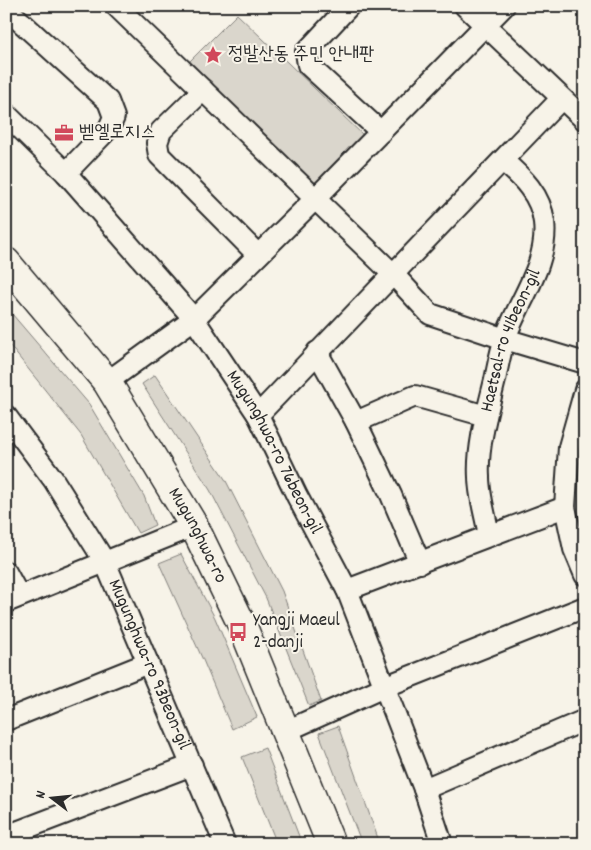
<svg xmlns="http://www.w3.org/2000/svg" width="591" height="850" font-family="Dekko,'Poor Story',sans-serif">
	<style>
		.green { fill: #dad6cc; stroke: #82807c }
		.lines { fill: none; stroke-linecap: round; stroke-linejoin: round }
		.minor-casing { stroke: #2b2b2b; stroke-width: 24 }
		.secondary-casing { stroke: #2b2b2b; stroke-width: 31 }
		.minor { stroke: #f7f3e8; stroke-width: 20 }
		.secondary { stroke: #f7f3e8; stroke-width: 28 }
		.labels { text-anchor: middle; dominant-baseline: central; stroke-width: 4; stroke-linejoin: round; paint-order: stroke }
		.poi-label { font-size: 19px; fill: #2b2b2b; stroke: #f7f3e8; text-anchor: start }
		.street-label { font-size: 19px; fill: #2b2b2b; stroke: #f7f3e8 }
	</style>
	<rect width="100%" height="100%" fill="#f7f3e8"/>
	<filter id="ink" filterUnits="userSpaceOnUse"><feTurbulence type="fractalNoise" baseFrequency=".02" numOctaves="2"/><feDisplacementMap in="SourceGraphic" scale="10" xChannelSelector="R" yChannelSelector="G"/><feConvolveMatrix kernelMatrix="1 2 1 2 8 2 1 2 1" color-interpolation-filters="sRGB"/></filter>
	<g filter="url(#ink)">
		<!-- green -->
		<g class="green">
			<path d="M237,14L364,136L316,186L187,64Z"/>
			<path d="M6,307L89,404L144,496L155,525L138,533L81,435L6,341Z"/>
			<path d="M155,375L225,479L282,591L321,701L309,706L266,598L210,490L142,384Z"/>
			<path d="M181,554L215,618L257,717L232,729L203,660L159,563Z"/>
			<path d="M338,726L380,844H362L319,733Z"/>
			<path d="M265,748L302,844H277L242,757Z"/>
		</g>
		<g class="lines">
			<!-- minor casing -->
			<g class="minor-casing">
				<g id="minor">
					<path d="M116,6L393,274L430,314L505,339L585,363"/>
					<path d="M349,6L306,52L308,65L381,132"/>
					<path d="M465,6L585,120"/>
					<path d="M11,13L108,101L114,117L109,128L66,173"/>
					<path d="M203,90L161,131L157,143L159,155L258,255"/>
					<path id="s1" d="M6,114L66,173L194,319L258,415L297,496L347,590L424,789L442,844"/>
					<path d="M317,352L356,422L391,495L420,563"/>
					<path d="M107,382L194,319L315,199L504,6"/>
					<path d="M585,390L569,447L565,507L574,549L585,575"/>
					<path d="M258,415L561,99"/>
					<path id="s2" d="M6,416L53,479L105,562L225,844"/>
					<path d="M356,422L415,396L486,416"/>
					<path id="s3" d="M489,536C486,517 479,496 479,477C477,446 488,409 495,380C498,366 500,352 505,339C518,301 549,264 544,222C541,195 522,177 503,161"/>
					<path d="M6,572L19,596"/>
					<path d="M347,590L565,507"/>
					<path d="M6,602L194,526"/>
					<path d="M6,720L148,663"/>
					<path d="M286,731L384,687L585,607"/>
					<path d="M424,789L585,720"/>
					<path d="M6,836L192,765"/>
				</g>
			</g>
			<!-- secondary casing -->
			<g class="secondary-casing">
				<g id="secondary">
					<path id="s4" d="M6,262L107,382L194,526L243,627L331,844"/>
				</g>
			</g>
			<!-- minor -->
			<use href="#minor" class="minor"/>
			<!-- secondary -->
			<use href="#secondary" class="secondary"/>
		</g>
	</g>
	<!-- icons -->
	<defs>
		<g id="sight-bare" transform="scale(1.5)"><path d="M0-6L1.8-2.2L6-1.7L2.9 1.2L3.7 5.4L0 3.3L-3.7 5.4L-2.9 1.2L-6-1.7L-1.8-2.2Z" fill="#d1495b" stroke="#f7f3e8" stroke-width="2.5" paint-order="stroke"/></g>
		<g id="office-bare" transform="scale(1.5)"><path d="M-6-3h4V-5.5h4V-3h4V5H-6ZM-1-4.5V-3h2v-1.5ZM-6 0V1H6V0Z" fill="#d1495b" stroke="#f7f3e8" stroke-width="2.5" paint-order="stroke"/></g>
		<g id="bus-bare" transform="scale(1.5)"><path d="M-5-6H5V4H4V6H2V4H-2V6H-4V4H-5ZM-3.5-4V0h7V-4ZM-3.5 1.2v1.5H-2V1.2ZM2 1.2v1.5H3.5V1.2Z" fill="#d1495b" stroke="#f7f3e8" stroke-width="2.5" paint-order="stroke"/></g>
	</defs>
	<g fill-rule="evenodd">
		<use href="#sight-bare" x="213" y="55"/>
		<use href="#office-bare" x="64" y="133"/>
		<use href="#bus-bare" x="238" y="632"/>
	</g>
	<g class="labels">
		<!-- poi labels -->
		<g class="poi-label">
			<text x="228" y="55">정발산동 주민 안내판</text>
			<text x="79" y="133">벧엘로지스</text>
			<text x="253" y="621">Yangji Maeul<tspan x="253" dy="22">2-danji</tspan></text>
		</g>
		<!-- street labels -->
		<g class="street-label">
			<text stroke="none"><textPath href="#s3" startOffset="201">Haetsal-ro 41beon-gil</textPath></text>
			<text stroke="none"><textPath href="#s1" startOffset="434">Mugunghwa-ro 76beon-gil</textPath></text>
			<text stroke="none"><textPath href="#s4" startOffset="335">Mugunghwa-ro</textPath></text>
			<text stroke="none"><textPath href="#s2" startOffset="288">Mugunghwa-ro 93beon-gil</textPath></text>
		</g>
	</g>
	<!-- margin -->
	<rect width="591" height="850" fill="none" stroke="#f7f3e8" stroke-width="25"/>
	<rect x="12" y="12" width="566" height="825" fill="none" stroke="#2b2b2b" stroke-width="2" filter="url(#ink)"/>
	<!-- north arrow -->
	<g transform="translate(52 798) rotate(286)" stroke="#f7f3e8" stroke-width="4" paint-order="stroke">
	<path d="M0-4L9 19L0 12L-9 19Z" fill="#2b2b2b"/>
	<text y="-8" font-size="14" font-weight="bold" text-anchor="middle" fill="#2b2b2b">N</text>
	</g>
</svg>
